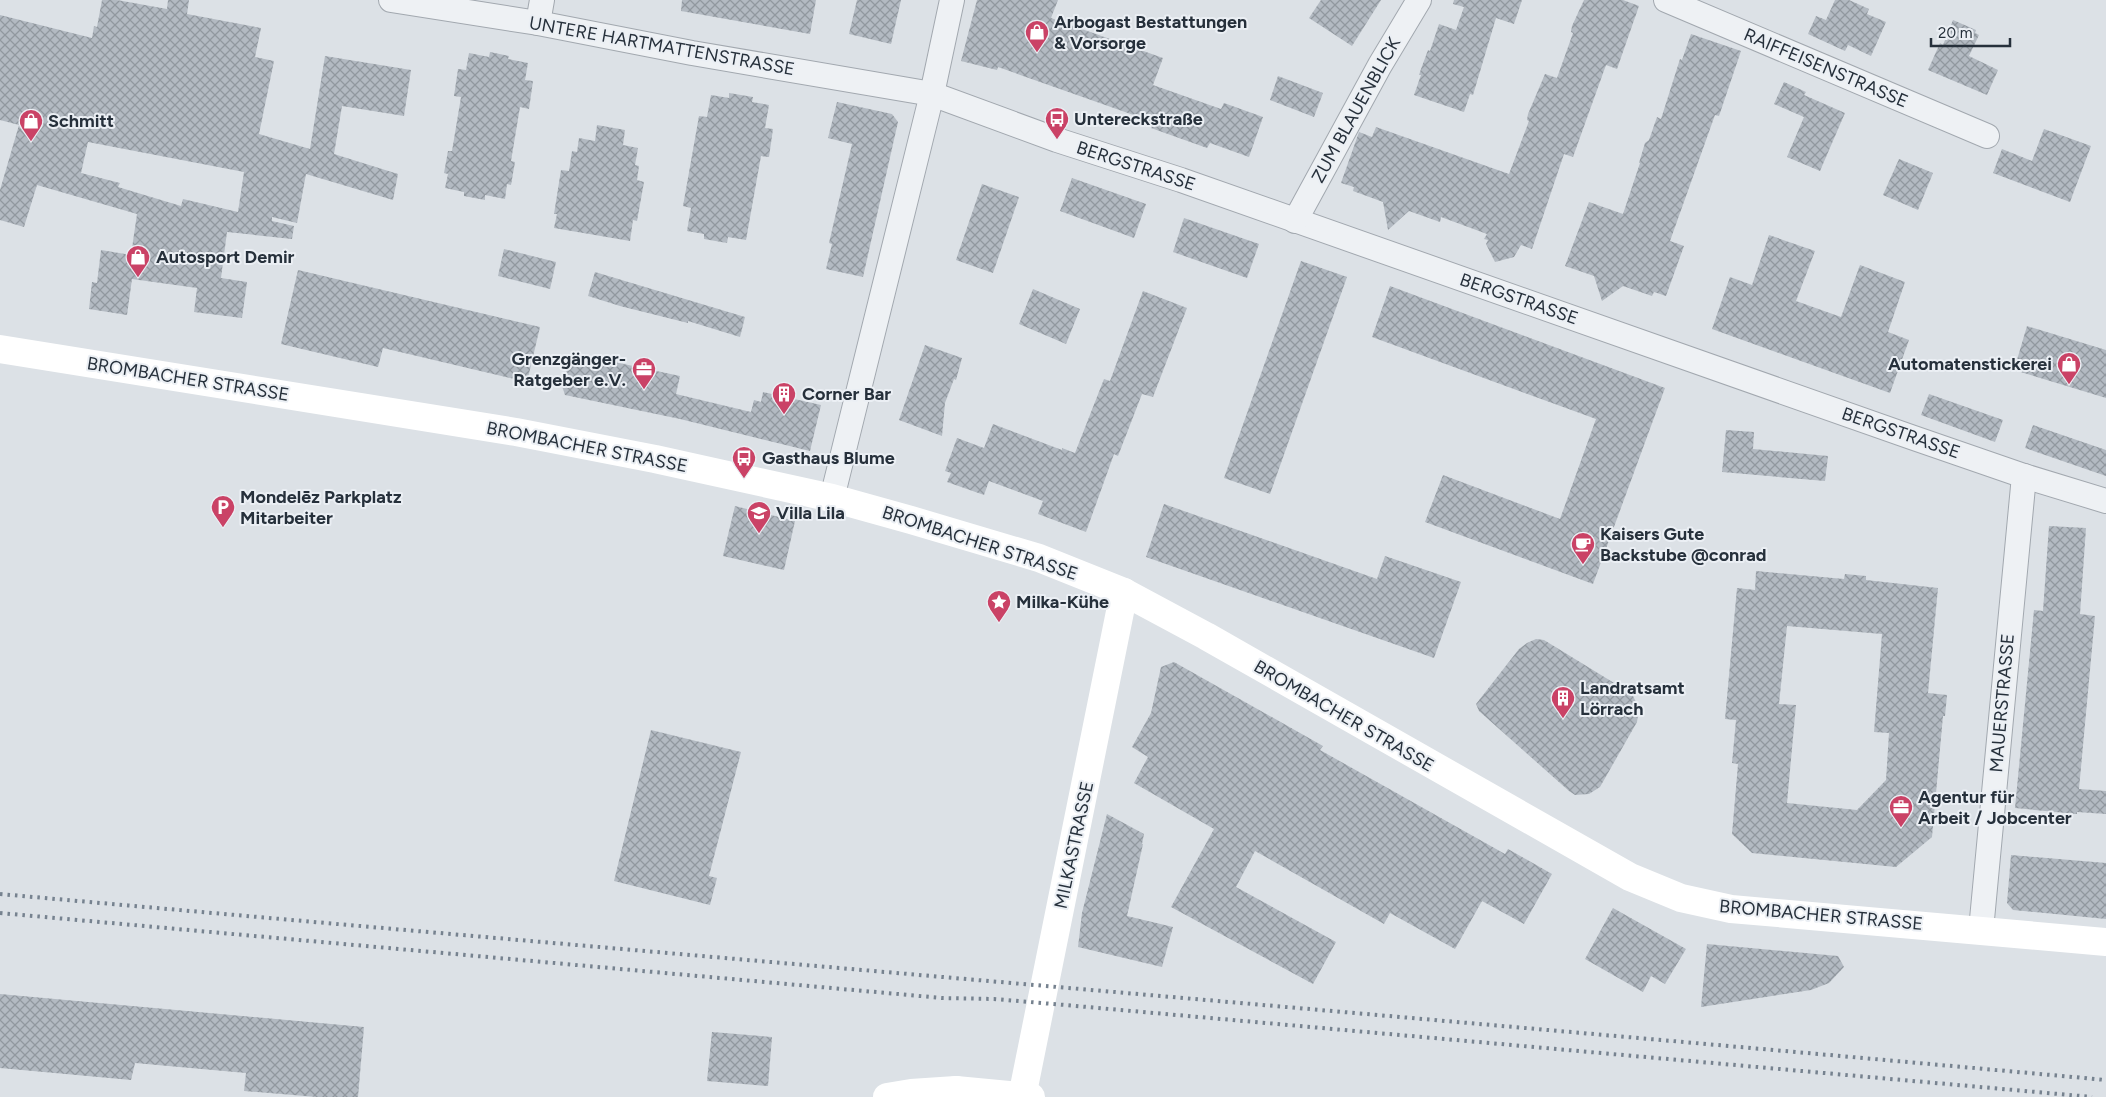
<svg xmlns="http://www.w3.org/2000/svg" width="2106" height="1097" font-family="Figtree,sans-serif">
	<style>
		.building { fill: url(#building-cross-hatch); fill-rule: evenodd }
		.lines { fill: none; stroke-linecap: round; stroke-linejoin: round }
		.street-casing { stroke: #a2a8af; stroke-width: 26 }
		.street { stroke: #eef1f4; stroke-width: 24 }
		.secondary { stroke: #fff; stroke-width: 28 }
		.rail { stroke: #76828f; stroke-width: 4; stroke-dasharray: 2.5 5; stroke-linecap: butt }
		.secondary-bridge { stroke: #fff; stroke-width: 28 }
		.labels { text-anchor: middle; dominant-baseline: central; stroke-width: 4; stroke-linejoin: round; paint-order: stroke }
		.poi-label { font-size: 18px; font-weight: bold; fill: #26303b; stroke: #ebeff4; text-anchor: start }
		.street-label { font-size: 18px; fill: #26303b; stroke: #ebeff4 }
	</style>
	<defs>
		<pattern id="building-cross-hatch" width="8" height="8" patternUnits="userSpaceOnUse" patternTransform="scale(1.25)"><rect width="8" height="8" fill="#b3bac2"/><path d="M0 0l8 8M0 8l8-8" fill="none" stroke="#91989f"/></pattern>
	</defs>
	<rect width="100%" height="100%" fill="#dce1e6"/>
	<!-- building -->
	<g class="building">
		<path d="M102,0H117L167,9L168,0H189L187,14L261,28L255,57L274,61L259,134L310,149L325,56L411,70L404,116L342,106L334,154L398,174L393,200L306,174L297,223L272,217V221L294,226L292,239L227,232L221,278L247,282L242,318L194,312L197,288L132,279L127,315L89,309L92,282L97,283L101,250L131,255L137,214L37,185L24,227L0,220V190L19,125L0,120V15L92,38L94,26L97,27ZM88,142L244,172L238,212L183,199L181,206L118,187L120,183L81,173Z"/>
		<path d="M682,0H816L810,34L681,11Z"/>
		<path d="M857,0H901L891,44L849,34Z"/>
		<path d="M977,0H1058L1051,18L1163,58L1153,85L1221,109L1224,103L1263,117L1249,157L1210,143L1207,148L1151,128L1152,127L1140,123L1142,118L998,67L997,70L961,61Z"/>
		<path d="M1321,0H1381L1352,46L1309,18Z"/>
		<path d="M1454,0H1522L1514,24L1496,18L1473,95L1470,94L1464,112L1414,95L1421,75H1419L1421,69L1428,50L1430,51L1439,24L1456,30L1464,7L1453,4Z"/>
		<path d="M1584,0H1623L1639,6L1617,69L1606,65L1573,157L1564,154L1532,249L1521,245L1514,257L1495,262L1486,244L1488,240L1484,239L1487,234L1441,217L1440,222L1409,211L1388,230L1383,202L1353,191L1354,187L1341,183L1359,132L1372,137L1376,127L1509,174L1529,121L1527,120L1528,114L1545,74L1557,78L1573,33L1571,32L1572,26Z"/>
		<path d="M1835,0H1849L1869,9L1867,14L1886,22L1871,56L1848,45L1845,51L1808,34L1816,16L1826,20Z"/>
		<path d="M1953,20L1976,30L1975,33L1979,35L1969,56L1998,70L1987,95L1928,70L1940,43L1943,45Z"/>
		<path d="M1691,34L1741,51L1719,116L1715,115L1670,241L1684,246L1666,296L1654,292L1652,296L1623,286L1602,301L1594,276L1565,266L1589,202L1623,214L1640,163H1639L1645,143L1649,140L1657,117L1661,119L1680,59L1682,60Z"/>
		<path d="M490,52L509,56L508,59L528,63L525,80L533,81L529,109L520,107L511,161L515,162L511,185L507,184L505,199L485,195V200L464,196V192L445,188L448,174L444,173L448,151H452L461,97L454,96L458,69L466,70L469,53L489,57Z"/>
		<path d="M1278,76L1323,93L1314,117L1270,100Z"/>
		<path d="M1784,82L1806,92L1804,95L1845,113L1820,171L1787,157L1804,117L1774,104Z"/>
		<path d="M729,93L753,97L752,102L769,105L765,128L773,129L769,157L761,156L746,240L728,237L727,243L704,239V234L687,231L691,208L683,206L699,116L707,117L711,95L729,98Z"/>
		<path d="M837,102L892,114L898,122L863,277L826,269L832,244L829,243L852,144L828,138Z"/>
		<path d="M597,125L625,130L623,145L638,148L635,165L639,166L637,180L644,182L637,221L633,220L630,241L554,228L557,214H554L561,170L569,171L572,151L577,152L579,138L595,141Z"/>
		<path d="M2044,129L2091,146L2070,202L1993,173L2002,149L2032,161Z"/>
		<path d="M1899,159L1933,173L1918,210L1883,195Z"/>
		<path d="M1072,178L1146,204L1134,238L1060,211Z"/>
		<path d="M982,184L1019,197L993,273L956,260Z"/>
		<path d="M1184,218L1259,244L1247,278L1173,252Z"/>
		<path d="M1769,235L1815,251L1796,301L1841,317L1860,265L1905,282L1888,332L1909,340L1890,393L1712,329L1730,277L1752,285Z"/>
		<path d="M504,249L556,262L550,289L498,276Z"/>
		<path d="M1301,261L1347,277L1270,494L1224,478Z"/>
		<path d="M298,270L540,327L527,382L383,348L378,367L281,344Z"/>
		<path d="M595,272L745,317L740,337L688,321V323L620,306L588,296Z"/>
		<path d="M1390,286L1665,388L1593,584L1425,522L1443,475L1560,519L1596,419L1372,337Z"/>
		<path d="M1033,289L1080,309L1066,344L1019,324Z"/>
		<path d="M1143,291L1187,308L1153,397L1142,394L1118,456L1114,454L1086,532L1038,514L1043,501L989,481L984,495L947,482L951,473L945,471L957,438L984,448L993,424L1062,450V448L1075,453L1104,379L1110,381Z"/>
		<path d="M2027,326L2106,350V398L2014,370Z"/>
		<path d="M925,345L962,358L956,380L954,379L945,403L942,436L899,420Z"/>
		<path d="M572,353L680,376L676,394L751,412L754,400L761,402L763,392L821,405L810,451L680,419L565,395L562,386Z"/>
		<path d="M1929,394L2003,420L1995,442L1921,415Z"/>
		<path d="M2033,425L2106,450V476L2025,448Z"/>
		<path d="M1726,430L1754,432L1753,449L1828,456L1825,481L1722,472Z"/>
		<path d="M1164,504L1377,579L1385,556L1461,582L1434,658L1146,557Z"/>
		<path d="M735,506L795,521L784,570L723,556Z"/>
		<path d="M2049,526L2086,528L2080,614L2095,616L2079,789L2106,791V814L2077,812V814L2015,808L2034,610L2043,611Z"/>
		<path d="M1756,571L1844,579L1845,574L1866,576V580L1938,588L1928,693L1947,695L1945,716H1943L1932,837L1896,867L1752,853L1732,834L1738,764L1732,763L1736,720L1725,719L1737,588L1755,590ZM1787,626L1882,634L1874,732L1889,733L1886,780L1857,810L1787,803L1796,705L1779,704Z"/>
		<path d="M1536,639L1544,640L1632,694L1639,708L1637,722L1600,787L1589,794L1575,795L1569,791L1479,711L1476,704L1519,649L1527,643Z"/>
		<path d="M1174,662L1323,746L1320,750L1505,854L1508,849L1552,874L1524,924L1482,901L1455,949L1390,913L1384,924L1255,851L1236,887L1336,942L1313,984L1171,907L1214,829L1134,783L1148,757L1132,747L1151,713L1161,667Z"/>
		<path d="M651,730L741,752L709,876L717,878L710,905L614,881Z"/>
		<path d="M1107,814L1144,834L1142,844H1143L1127,916L1173,927L1162,967L1078,947L1082,913Z"/>
		<path d="M2011,855L2106,863V919L2013,910L2007,903Z"/>
		<path d="M1613,908L1686,949L1665,984L1651,976L1643,992L1585,959Z"/>
		<path d="M1707,944L1838,956L1844,967L1829,983L1811,990L1701,1007Z"/>
		<path d="M0,994L364,1027L358,1097H317L244,1091L246,1073L135,1063L131,1080L0,1068Z"/>
		<path d="M712,1032L772,1037L768,1086L707,1081Z"/>
	</g>
	<g class="lines">
		<!-- street casing -->
		<g class="street-casing">
			<g id="street">
				<path d="M391,0L538,23L692,53L932,94L1057,140L1181,180L1911,437L2024,476L2106,501"/>
				<path d="M1666,0L1987,136"/>
				<path d="M538,23L542,0"/>
				<path d="M1295,221L1380,65L1419,0"/>
				<path d="M832,498L932,94L952,0"/>
				<path d="M1981,930L2024,476"/>
			</g>
		</g>
		<!-- street -->
		<use href="#street" class="street"/>
		<!-- secondary -->
		<g class="secondary">
			<path d="M0,349L516,432L655,459L832,498L911,520L1039,558L1124,592L1206,636L1630,877L1681,898L1731,909L2106,942"/>
			<path d="M887,1097L911,1093L956,1090"/>
			<path d="M1022,1097L1124,592"/>
		</g>
		<!-- rail -->
		<g class="rail">
			<path d="M0,894C702,957 1404,1016 2106,1080"/>
			<path d="M0,913L942,998L994,999L1065,1005L2092,1097"/>
		</g>
		<!-- secondary-bridge -->
		<path class="secondary-bridge" d="M956,1090L1031,1097"/>
	</g>
	<!-- icons -->
	<defs>
		<g id="shop-pin" transform="scale(1.25)"><path d="M0 17L-7.5 6A9.5 9.5 0 1 1 7.5 6Z" fill="#ca4266" stroke="#ebeff4"/><path d="M-5-2.5h2.3a2.7 3.5 0 0 1 5.4 0H5L5.5 6h-11ZM-1.5-2.5h3a1.5 2.3 0 0 0-3 0Z" fill="#fff"/></g>
		<g id="bus-pin" transform="scale(1.25)"><path d="M0 17L-7.5 6A9.5 9.5 0 1 1 7.5 6Z" fill="#ca4266" stroke="#ebeff4"/><path d="M-5-6H5V4H4V6H2V4H-2V6H-4V4H-5ZM-3.5-4V0h7V-4ZM-3.5 1.2v1.5H-2V1.2ZM2 1.2v1.5H3.5V1.2Z" fill="#fff"/></g>
		<g id="office-pin" transform="scale(1.25)"><path d="M0 17L-7.5 6A9.5 9.5 0 1 1 7.5 6Z" fill="#ca4266" stroke="#ebeff4"/><path d="M-6-3h4V-5.5h4V-3h4V5H-6ZM-1-4.5V-3h2v-1.5ZM-6 0V1H6V0Z" fill="#fff"/></g>
		<g id="building-pin" transform="scale(1.25)"><path d="M0 17L-7.5 6A9.5 9.5 0 1 1 7.5 6Z" fill="#ca4266" stroke="#ebeff4"/><path d="M-4-6H4V6H1V3H-1V6H-4ZM-2.5-4.3h1.7v1.8h-1.7ZM.8-4.3h1.7v1.8H.8ZM-2.5-1h1.7V.8h-1.7ZM.8-1h1.7V.8H.8Z" fill="#fff"/></g>
		<g id="parking-pin" transform="scale(1.25)"><path d="M0 17L-7.5 6A9.5 9.5 0 1 1 7.5 6Z" fill="#ca4266" stroke="#ebeff4"/><path d="M-3.5-5.5H1a3.5 3.5 0 0 1 0 7H-1V5.5H-3.5ZM-1-3.4V-.6H.8a1.4 1.4 0 0 0 0-2.8Z" fill="#fff"/></g>
		<g id="school-pin" transform="scale(1.25)"><path d="M0 17L-7.5 6A9.5 9.5 0 1 1 7.5 6Z" fill="#ca4266" stroke="#ebeff4"/><path d="M0-5L7-2L0 1L-7-2ZM-4 1L0 2.5L4 1V4Q0 6-4 4Z" fill="#fff"/></g>
		<g id="cafe-pin" transform="scale(1.25)"><path d="M0 17L-7.5 6A9.5 9.5 0 1 1 7.5 6Z" fill="#ca4266" stroke="#ebeff4"/><path d="M-5.5-4.5H6V0H3Q3 3.5 0 3.5H-2.5Q-5.5 3.5-5.5 0ZM3-3.2v2h1.7v-2ZM-6 4.5H4V6H-6Z" fill="#fff"/></g>
		<g id="sight-pin" transform="scale(1.25)"><path d="M0 17L-7.5 6A9.5 9.5 0 1 1 7.5 6Z" fill="#ca4266" stroke="#ebeff4"/><path d="M0-6L1.8-2.2L6-1.7L2.9 1.2L3.7 5.4L0 3.3L-3.7 5.4L-2.9 1.2L-6-1.7L-1.8-2.2Z" fill="#fff"/></g>
	</defs>
	<g fill-rule="evenodd">
		<use href="#shop-pin" x="1037" y="32"/>
		<use href="#bus-pin" x="1057" y="119"/>
		<use href="#shop-pin" x="31" y="121"/>
		<use href="#shop-pin" x="138" y="257"/>
		<use href="#shop-pin" x="2069" y="364"/>
		<use href="#office-pin" x="644" y="369"/>
		<use href="#building-pin" x="784" y="394"/>
		<use href="#bus-pin" x="744" y="458"/>
		<use href="#parking-pin" x="223" y="507"/>
		<use href="#school-pin" x="759" y="513"/>
		<use href="#cafe-pin" x="1583" y="544"/>
		<use href="#sight-pin" x="999" y="602"/>
		<use href="#building-pin" x="1563" y="698"/>
		<use href="#office-pin" x="1901" y="807"/>
	</g>
	<g class="labels">
		<!-- poi labels -->
		<g class="poi-label">
			<text x="1054" y="22">Arbogast Bestattungen<tspan x="1054" dy="21">&amp; Vorsorge</tspan></text>
			<text x="1074" y="119">Untereckstraße</text>
			<text x="48" y="121">Schmitt</text>
			<text x="156" y="257">Autosport Demir</text>
			<text x="626" y="359" text-anchor="end">Grenzgänger-<tspan x="626" dy="21">Ratgeber e.V.</tspan></text>
			<text x="2052" y="364" text-anchor="end">Automatenstickerei</text>
			<text x="802" y="394">Corner Bar</text>
			<text x="762" y="458">Gasthaus Blume</text>
			<text x="240" y="497">Mondelēz Parkplatz<tspan x="240" dy="21">Mitarbeiter</tspan></text>
			<text x="776" y="513">Villa Lila</text>
			<text x="1600" y="534">Kaisers Gute<tspan x="1600" dy="21">Backstube @conrad</tspan></text>
			<text x="1016" y="602">Milka-Kühe</text>
			<text x="1580" y="688">Landratsamt<tspan x="1580" dy="21">Lörrach</tspan></text>
			<text x="1918" y="797">Agentur für<tspan x="1918" dy="21">Arbeit / Jobcenter</tspan></text>
		</g>
		<!-- street labels -->
		<g class="street-label">
			<text transform="translate(662 46) rotate(10)">UNTERE HARTMATTENSTRASSE</text>
			<text transform="translate(1826 68) rotate(23)">RAIFFEISENSTRASSE</text>
			<text transform="translate(1356 110) rotate(-61)">ZUM BLAUENBLICK</text>
			<text transform="translate(1136 166) rotate(18)">BERGSTRASSE</text>
			<text transform="translate(1519 299) rotate(19)">BERGSTRASSE</text>
			<text transform="translate(188 379) rotate(9)">BROMBACHER STRASSE</text>
			<text transform="translate(1901 433) rotate(19)">BERGSTRASSE</text>
			<text transform="translate(587 447) rotate(11)">BROMBACHER STRASSE</text>
			<text transform="translate(980 543) rotate(18)">BROMBACHER STRASSE</text>
			<text transform="translate(2002 703) rotate(-85)">MAUERSTRASSE</text>
			<text transform="translate(1344 716) rotate(30)">BROMBACHER STRASSE</text>
			<text transform="translate(1074 845) rotate(-78)">MILKASTRASSE</text>
			<text transform="translate(1821 915) rotate(5)">BROMBACHER STRASSE</text>
		</g>
	</g>
	<!-- scale -->
	<path d="M1931 38v8h79v-8" fill="none" stroke="#26303b" stroke-width="2.5"/>
	<text x="1938" y="38" font-size="15" fill="#26303b" stroke="#ebeff4" stroke-width="4" paint-order="stroke">20 m</text>
</svg>
